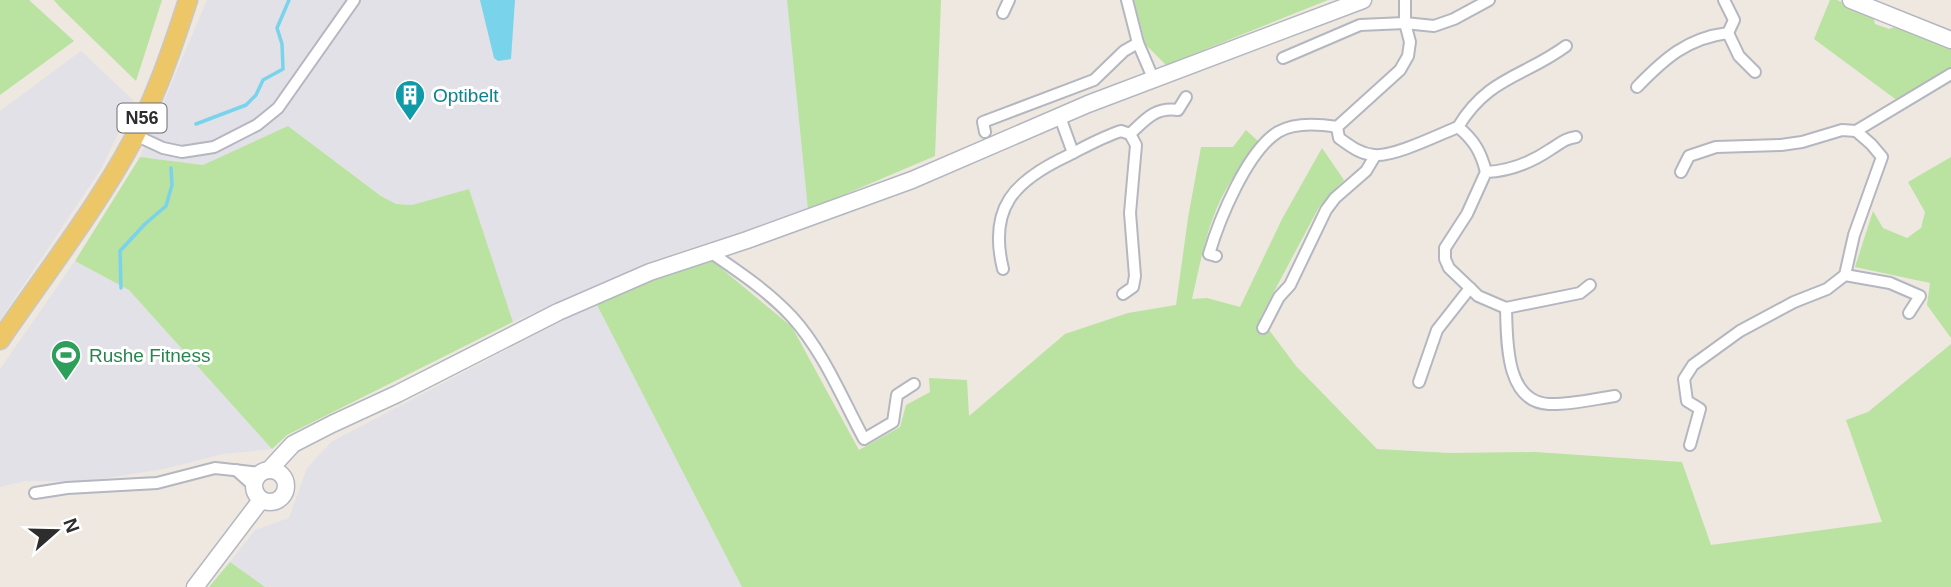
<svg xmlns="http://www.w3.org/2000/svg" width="1951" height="587" font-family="Arial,sans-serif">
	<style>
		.industrial { fill: #e2e1e7 }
		.green { fill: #bae2a0 }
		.water { fill: #79d3eb }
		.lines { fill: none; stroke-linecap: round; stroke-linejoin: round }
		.stream { stroke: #79d3eb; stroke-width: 3.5 }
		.street-casing { stroke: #b4b7c0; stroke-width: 14 }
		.secondary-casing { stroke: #b4b7c0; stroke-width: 19 }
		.primary-casing { stroke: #c8c8c8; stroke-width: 21 }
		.street { stroke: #fff; stroke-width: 10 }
		.secondary { stroke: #fff; stroke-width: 16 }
		.primary { stroke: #edc667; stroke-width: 18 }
		.labels { text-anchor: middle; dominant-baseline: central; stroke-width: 6; stroke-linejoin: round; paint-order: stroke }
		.shield { fill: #fff; stroke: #6c6c6c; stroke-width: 2 }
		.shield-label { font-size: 18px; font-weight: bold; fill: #2d2d2d }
		.culture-label { font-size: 19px; fill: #0d838f; stroke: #fff; text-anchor: start }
		.leisure-label { font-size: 19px; fill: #27864d; stroke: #fff; text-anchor: start }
	</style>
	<rect width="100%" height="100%" fill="#eee8e1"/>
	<!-- industrial -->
	<g class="industrial">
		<path d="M207,0H787L808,210L651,261L513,322L469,189L412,205L396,204L382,196L288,126L203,165L140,157Z"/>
		<path d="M81,51L134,101L101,169L0,320V111Z"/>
		<path d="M75,261L129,290L272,449L223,454L164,469L87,481H26L0,487V369Z"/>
		<path d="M596,303L742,587H265L230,562L255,530L289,518L307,468L331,442Z"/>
	</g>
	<!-- green -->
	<g class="green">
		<path d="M0,0H29L74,41L0,95Z"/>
		<path d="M54,0H162L136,81L59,6Z"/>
		<path d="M787,0H941L935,156L808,210Z"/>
		<path d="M1134,0H1328L1166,65L1146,45Z"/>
		<path d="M1830,0H1837L1873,16L1875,24L1889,29L1898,26L1951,45V68L1946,74L1898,101L1814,39Z"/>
		<path d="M288,126L381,196L396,204L412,205L469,189L513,322L287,435L272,449L129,290L75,261L140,157L203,165Z"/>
		<path d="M1246,130L1258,141C1243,163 1226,185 1216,210C1204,239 1199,269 1192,299L1207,298L1240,307L1282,219L1322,148L1344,180L1319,207L1260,318L1296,366L1377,449L1450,453L1535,452L1682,462L1711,545L1882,522L1846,420L1868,412L1951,344V587H742L596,303L640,284L711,260L792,327L859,450L900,427L906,405L930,392L929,378L967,380L969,416L1065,334L1128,313L1176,305L1188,218L1201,147H1233Z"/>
		<path d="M1951,157V338L1927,305L1930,283L1855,267L1873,211L1883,228L1907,238L1921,228L1925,212L1908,182Z"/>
		<path d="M230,562L265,587H209Z"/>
	</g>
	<!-- water -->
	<path class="water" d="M480,0H515L511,59L498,61L494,58Z"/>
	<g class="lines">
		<!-- stream -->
		<g class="stream">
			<path d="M196,124L246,105L256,95L263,80L283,69L282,44L277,28L289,0"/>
			<path d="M121,288L120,251L145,224L166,206L172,185L171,168"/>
		</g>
		<!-- street casing -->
		<g class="street-casing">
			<g id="street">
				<path d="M1127,0L1138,43L1153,78"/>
				<path d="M1405,0V23L1410,42L1408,56L1400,70L1337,127L1339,138C1350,146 1360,154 1374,155C1394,157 1438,135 1458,127"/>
				<path d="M1003,13L1009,0"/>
				<path d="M1728,33L1739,56L1755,72"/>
				<path d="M1283,58L1360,25L1405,23L1434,26L1454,19L1489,0"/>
				<path d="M1637,87C1664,59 1687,38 1728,33L1734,20L1724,0"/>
				<path d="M1060,117L1073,153"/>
				<path d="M985,132L983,122L1094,80L1124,51L1138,43"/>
				<path d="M1130,134C1146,119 1155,107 1178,110L1186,97"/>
				<path d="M135,135L163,148L182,152L214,147L257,125L278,108L354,0"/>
				<path d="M1486,172C1481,152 1474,140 1458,127C1488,77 1524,77 1566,46"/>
				<path d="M1681,172L1689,156L1716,147L1781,145L1802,142L1842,130L1856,131"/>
				<path d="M710,252C739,272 768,291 792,317C823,351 842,398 864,439L893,422L897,395L914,384"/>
				<path d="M1216,256L1209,254C1219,220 1247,151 1278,132C1295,122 1319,124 1337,127"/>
				<path d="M1003,269C988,208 1014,181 1067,156C1085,147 1102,137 1121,131L1130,134L1136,145L1130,213L1135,276L1133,287L1123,294"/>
				<path d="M1845,275L1890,283L1920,296L1909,313"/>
				<path d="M1590,285L1580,293L1506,308C1507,340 1505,402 1549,404C1570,405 1594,399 1615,396"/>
				<path d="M1470,288L1449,268L1445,259V248L1467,214L1486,172C1510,171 1532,162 1551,149C1561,143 1564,139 1576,137"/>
				<path d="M1263,328L1279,297L1290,285L1326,210L1335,198L1366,171L1375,156"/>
				<path d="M1419,382L1437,330L1470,288L1478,296L1506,308"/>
				<path d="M1690,445L1700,409L1687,401L1684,379L1693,365L1740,331L1794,302L1827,289L1845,275L1854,235L1882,157L1871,144L1856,131L1951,74"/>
				<path d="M236,470L254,486"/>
				<path d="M35,493L67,488L157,483L215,468L261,473"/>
			</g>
		</g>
		<!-- secondary casing -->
		<g class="secondary-casing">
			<g id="secondary">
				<path d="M1851,0L1951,40"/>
				<circle cx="270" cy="486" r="16"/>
				<path d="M269,470L293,444L332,424L397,394L558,312L650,272L747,240L912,180L1088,104L1363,0"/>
				<path d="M195,587L261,500"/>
			</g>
		</g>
		<!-- primary casing -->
		<g class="primary-casing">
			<path id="primary" d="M0,340C41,280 86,222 123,158C151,110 171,53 188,0"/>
		</g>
		<!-- street -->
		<use href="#street" class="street"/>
		<!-- secondary -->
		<use href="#secondary" class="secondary"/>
		<!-- primary -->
		<use href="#primary" class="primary"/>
	</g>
	<!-- icons -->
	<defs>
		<g id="building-pin" transform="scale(1.575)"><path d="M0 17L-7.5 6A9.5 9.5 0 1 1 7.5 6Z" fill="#0f9aa8" stroke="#fff"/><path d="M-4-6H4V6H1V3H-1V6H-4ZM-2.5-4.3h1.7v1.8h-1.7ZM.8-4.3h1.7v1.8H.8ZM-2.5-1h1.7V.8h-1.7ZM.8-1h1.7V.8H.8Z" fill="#fff"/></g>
		<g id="stadium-pin" transform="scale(1.575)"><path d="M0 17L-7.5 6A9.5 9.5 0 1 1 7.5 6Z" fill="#2e9e5b" stroke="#fff"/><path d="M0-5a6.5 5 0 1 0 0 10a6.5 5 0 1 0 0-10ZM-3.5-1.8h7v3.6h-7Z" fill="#fff"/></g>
	</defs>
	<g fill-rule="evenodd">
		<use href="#building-pin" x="410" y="95"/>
		<use href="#stadium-pin" x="66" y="355"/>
	</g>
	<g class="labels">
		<!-- shield labels -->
		<rect class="shield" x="117.5" y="103.5" width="49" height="29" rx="5"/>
		<g class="shield-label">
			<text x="142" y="118">N56</text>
		</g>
		<!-- culture labels -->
		<g class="culture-label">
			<text x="433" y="95">Optibelt</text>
		</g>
		<!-- leisure labels -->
		<g class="leisure-label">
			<text x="89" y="355">Rushe Fitness</text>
		</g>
	</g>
	<!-- north arrow -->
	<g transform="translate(56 531) rotate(70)" stroke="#ffffff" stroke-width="5" paint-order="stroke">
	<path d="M0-5L12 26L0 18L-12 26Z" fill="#2d2d2d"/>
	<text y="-10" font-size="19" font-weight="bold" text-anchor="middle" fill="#2d2d2d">N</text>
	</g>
</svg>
